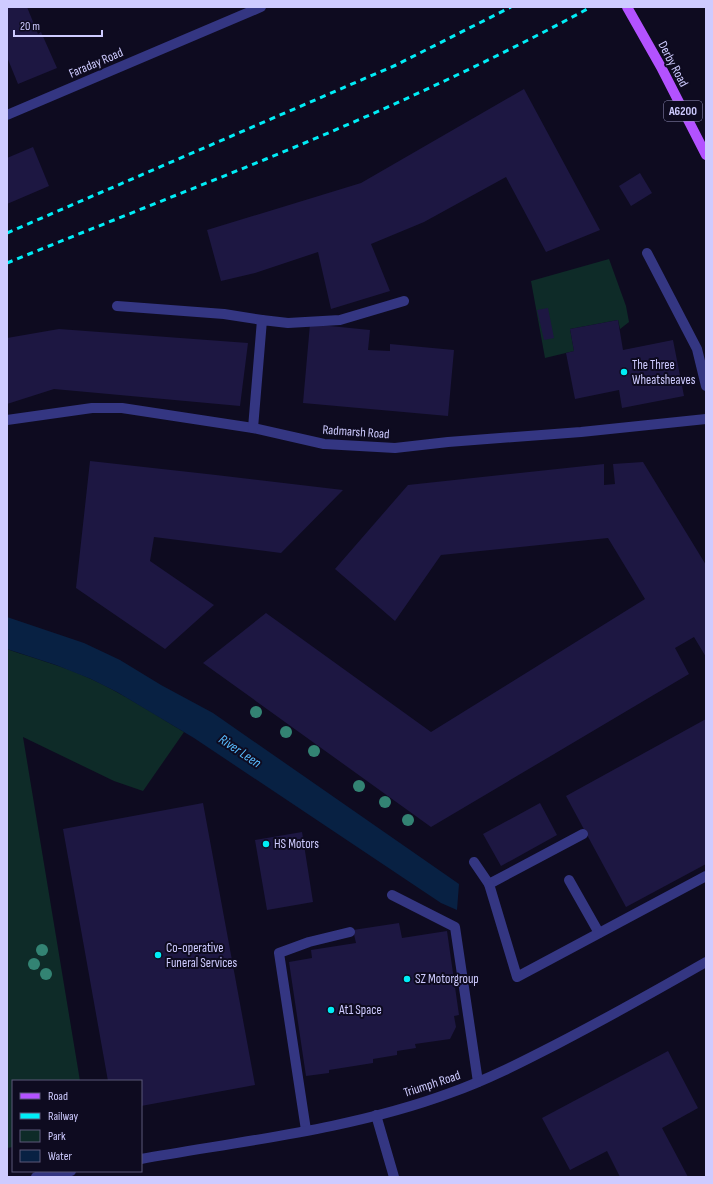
<svg xmlns="http://www.w3.org/2000/svg" width="713" height="1184" font-family="'Sofia Sans Condensed',sans-serif">
	<style>
		.green { fill: #0e2b28 }
		.water { fill: #082143 }
		.building { fill: #1d1742 }
		.lines { fill: none; stroke-linecap: round; stroke-linejoin: round }
		.minor { stroke: #343682; stroke-width: 10 }
		.major { stroke: #b352ff; stroke-width: 10 }
		.rail { stroke: #00edf6; stroke-width: 3; stroke-dasharray: 6 5; stroke-linecap: butt }
		.tree { fill: #338373 }
		.poi-dot { fill: #00edf6; stroke: #0e0b20; stroke-width: 1.5 }
		.labels { text-anchor: middle; dominant-baseline: central; stroke-width: 4; stroke-linejoin: round; paint-order: stroke }
		.shield { fill: #0e0b20; stroke: #9491bc; stroke-width: 1 }
		.shield-label { font-size: 12px; font-weight: bold; fill: #cecbff }
		.street-label { font-size: 13px; fill: #cecbff; stroke: #0e0b20 }
		.poi-label { font-size: 13px; fill: #cecbff; stroke: #0e0b20; text-anchor: start }
		.water-label { font-size: 14px; font-style: italic; fill: #59bdff; stroke: #0e0b20 }
	</style>
	<rect width="100%" height="100%" fill="#0e0b20"/>
	<!-- green -->
	<g class="green">
		<path d="M609,259L626,306L629,322L620,329L618,320L570,329L574,351L545,358L531,281Z"/>
		<path d="M7,649C35,659 64,666 91,679C123,694 154,714 184,732L143,791L114,781L23,737L80,1081H13V1147L7,1148Z"/>
	</g>
	<!-- water -->
	<path class="water" d="M7,617L84,643L120,660L161,685L213,713L459,884L457,910L441,903L194,738L117,692L91,679L56,665L7,649Z"/>
	<!-- building -->
	<g class="building">
		<path d="M7,7H27L38,34L41,32L57,68L18,84L7,57V12H8Z"/>
		<path d="M524,89L600,230L546,252L506,177L424,222L371,244L390,291L331,309L318,252L255,273L221,281L207,230L361,183Z"/>
		<path d="M33,147L49,186L7,204V158Z"/>
		<path d="M640,173L652,193L631,206L619,186Z"/>
		<path d="M548,308L554,338L544,340L537,310Z"/>
		<path d="M618,320L623,350L673,340L684,396L622,408L619,390L575,399L566,353L574,351L570,329Z"/>
		<path d="M310,324L370,330L368,350L390,351V344L454,350L448,416L303,403Z"/>
		<path d="M59,329L248,343L240,406L54,389L7,404V338Z"/>
		<path d="M90,461L216,475L343,490L281,553L154,537L150,561L214,605L165,649L76,588Z"/>
		<path d="M643,462L706,565V657L694,637L675,648L689,674L431,827L203,663L266,613L431,732L645,599L608,538L441,555L395,621L335,569L408,485L604,464V485L615,484L613,464Z"/>
		<path d="M706,719V864L626,907L566,796Z"/>
		<path d="M203,803L255,1085L141,1106V1081H108L63,829Z"/>
		<path d="M540,803L557,835L501,866L483,834Z"/>
		<path d="M302,832L313,902L267,910L255,840Z"/>
		<path d="M399,923L402,938L447,931L459,1015L454,1016L456,1027L450,1039L415,1044L416,1048L397,1051V1055L373,1059V1063L329,1070V1073L306,1076L289,962L312,958L311,950L356,943L353,930Z"/>
		<path d="M668,1051L698,1108L662,1128L688,1177H620L607,1151L570,1170L542,1118Z"/>
	</g>
	<g class="lines">
		<!-- minor -->
		<g class="minor">
			<path d="M7,115L261,7"/>
			<path d="M647,253L697,349L706,386"/>
			<path d="M117,306L224,314L262,320"/>
			<path d="M7,420L92,408H122L253,428L324,444L395,448L448,442L581,432L706,419"/>
			<path d="M253,428L262,320L288,323L340,320L404,301"/>
			<path d="M474,862L489,884L583,834"/>
			<path d="M569,880L599,933"/>
			<path d="M489,884L517,977L706,876"/>
			<path d="M392,895L455,927L478,1082"/>
			<path d="M376,1115L394,1177"/>
			<path d="M306,1130L279,953L309,942L350,932"/>
			<path d="M141,1159C242,1141 353,1129 450,1093C487,1080 522,1062 557,1044C607,1018 657,990 706,962"/>
			<path d="M36,1177L71,1171"/>
		</g>
		<!-- major -->
		<path class="major" d="M627,7L661,67L706,155"/>
		<!-- rail -->
		<g class="rail">
			<path d="M7,233L396,65L511,7"/>
			<path d="M7,263C93,228 180,194 266,159C376,114 486,64 591,7"/>
		</g>
	</g>
	<!-- trees -->
	<g class="tree">
		<circle cx="256" cy="712" r="6"/>
		<circle cx="286" cy="732" r="6"/>
		<circle cx="314" cy="751" r="6"/>
		<circle cx="359" cy="786" r="6"/>
		<circle cx="385" cy="802" r="6"/>
		<circle cx="408" cy="820" r="6"/>
		<circle cx="42" cy="950" r="6"/>
		<circle cx="34" cy="964" r="6"/>
		<circle cx="46" cy="974" r="6"/>
	</g>
	<!-- markers -->
	<g class="poi-dot">
		<circle cx="624" cy="372" r="4"/>
		<circle cx="266" cy="844" r="4"/>
		<circle cx="158" cy="955" r="4"/>
		<circle cx="407" cy="979" r="4"/>
		<circle cx="331" cy="1010" r="4"/>
	</g>
	<g class="labels">
		<!-- shield labels -->
		<rect class="shield" x="664" y="101" width="38" height="20" rx="3"/>
		<g class="shield-label">
			<text x="683" y="111">A6200</text>
		</g>
		<!-- street labels -->
		<g class="street-label">
			<text transform="translate(96 63) rotate(-23)">Faraday Road</text>
			<text transform="translate(673 64) rotate(62)">Derby Road</text>
			<text transform="translate(356 432) rotate(4)">Radmarsh Road</text>
			<text transform="translate(432 1084) rotate(-18)">Triumph Road</text>
		</g>
		<!-- poi labels -->
		<g class="poi-label">
			<text x="632" y="365">The Three<tspan x="632" dy="15">Wheatsheaves</tspan></text>
			<text x="274" y="844">HS Motors</text>
			<text x="166" y="948">Co-operative<tspan x="166" dy="15">Funeral Services</tspan></text>
			<text x="415" y="979">SZ Motorgroup</text>
			<text x="339" y="1010">At1 Space</text>
		</g>
		<!-- water labels -->
		<g class="water-label">
			<text transform="translate(240 751) rotate(34)">River Leen</text>
		</g>
	</g>
	<!-- border -->
	<rect width="713" height="1184" fill="none" stroke="#cecbff" stroke-width="16"/>
	<!-- legend -->
	<rect x="12" y="1080" width="130" height="92" fill="#0e0b20" stroke="#5b5879"/>
	<rect x="20" y="1093" width="20" height="6" fill="#b352ff" stroke="#5b5879"/>
	<text x="48" y="1100" font-size="12" fill="#cecbff">Road</text>
	<rect x="20" y="1113" width="20" height="6" fill="#00edf6" stroke="#5b5879"/>
	<text x="48" y="1120" font-size="12" fill="#cecbff">Railway</text>
	<rect x="20" y="1130" width="20" height="12" fill="#0e2b28" stroke="#5b5879"/>
	<text x="48" y="1140" font-size="12" fill="#cecbff">Park</text>
	<rect x="20" y="1150" width="20" height="12" fill="#082143" stroke="#5b5879"/>
	<text x="48" y="1160" font-size="12" fill="#cecbff">Water</text>
	<!-- scale -->
	<path d="M14 30v6h88v-6" fill="none" stroke="#cecbff" stroke-width="2"/>
	<text x="20" y="30" font-size="12" fill="#cecbff" stroke="#0e0b20" stroke-width="3" paint-order="stroke">20 m</text>
</svg>
